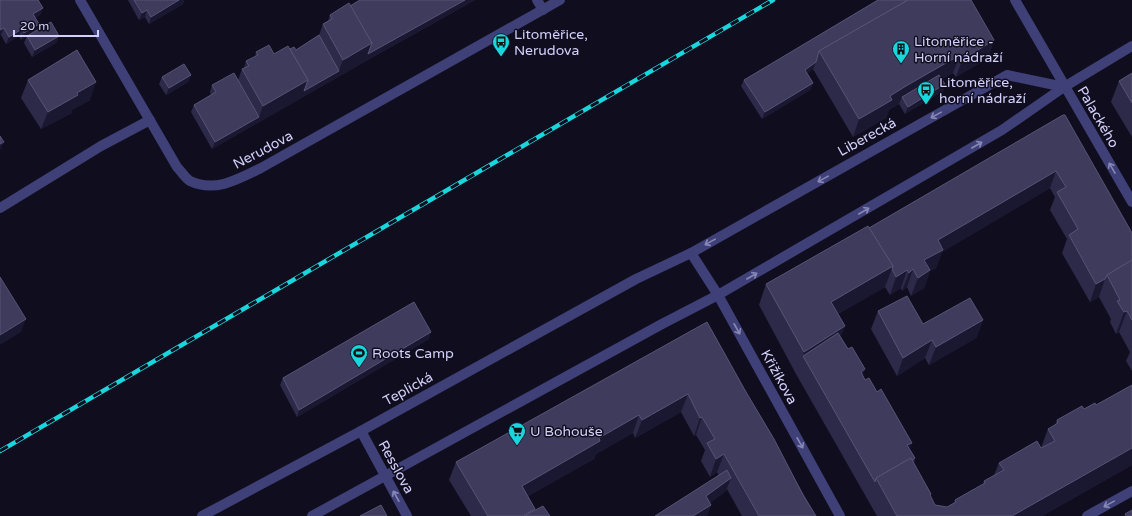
<svg xmlns="http://www.w3.org/2000/svg" width="1132" height="516" font-family="'Varela Round',sans-serif">
	<style>
		.lines { fill: none; stroke-linecap: round; stroke-linejoin: round }
		.minor { stroke: #3e4077; stroke-width: 10 }
		.rail-casing { stroke: #19d6dd; stroke-width: 4.5 }
		.rail { stroke: #100e1e; stroke-width: 3; stroke-dasharray: 9; stroke-linecap: butt }
		.wall { fill: #2d2a49 }
		.shaded-wall { fill: #1a1730 }
		.building { fill: #3f3b5c; stroke: #565375 }
		.oneway { stroke: #8888b8 }
		.labels { text-anchor: middle; dominant-baseline: central; stroke-width: 3; stroke-linejoin: round; paint-order: stroke }
		.poi-label { font-size: 14px; fill: #d2d0fa; stroke: #100e1e; text-anchor: start }
		.street-label { font-size: 14px; fill: #d2d0fa; stroke: #100e1e }
	</style>
	<rect width="100%" height="100%" fill="#100e1e"/>
	<g class="lines">
		<!-- minor -->
		<g class="minor">
			<path d="M80,0L177,167C181,171 185,178 190,181C215,193 239,179 261,168L560,0"/>
			<path d="M537,0L543,10"/>
			<path d="M1015,0L1132,202"/>
			<path d="M0,208L101,146L150,120"/>
			<path d="M691,253L718,295L840,516"/>
			<path d="M361,431L407,516"/>
			<path d="M202,516L361,431L636,279L691,253L1007,75L1064,87"/>
			<path d="M312,516L662,324L718,295L1002,130L1064,87L1132,46"/>
			<path d="M1087,516L1132,491"/>
		</g>
		<!-- rail casing -->
		<g class="rail-casing">
			<path id="rail" d="M0,451L773,0"/>
		</g>
		<!-- rail -->
		<use href="#rail" class="rail"/>
	</g>
	<!-- wall -->
	<g class="wall">
		<path d="M0,0L43,8L40,15L35,18L39,24L36,31L59,36L56,43L32,57L24,43L27,36L21,40L19,36L6,44L1,35H0Z"/>
		<path d="M128,0H184L183,4L149,24L145,17L139,20Z"/>
		<path d="M360,0H475L366,61L212,149L191,112L194,105L211,95L210,92L212,85L238,80L242,69L244,68L246,61L255,57L256,52L274,54L290,49L296,50L319,35L323,24L328,21L330,15L350,6Z"/>
		<path d="M878,0L994,40L988,58L956,77L953,73L942,79L945,84L943,91L905,114L899,104L889,110L886,118L853,137L813,69L807,73L813,83L810,90L762,119L741,86L744,80Z"/>
		<path d="M1132,73V137L1111,102L1119,81Z"/>
		<path d="M191,75L188,82L166,95L159,84L162,77Z"/>
		<path d="M28,80L90,100L72,110V113L41,129L21,98Z"/>
		<path d="M1063,115L1132,233V371L1126,361L1130,352L1119,332L1116,334L1110,322L1111,319L1099,297L1090,302L1062,253L1067,239L1050,210L1055,197L1050,188L942,252L936,268L930,271L924,288L911,296L907,287L902,291L901,288L890,295L885,287L838,314L841,337L865,380L877,392L912,443L909,449L915,458L914,463L931,494L930,496L935,505L947,507L954,503L955,500L983,484L984,481L994,475L999,463L1041,448L1048,429L1055,425L1057,420L1084,409L1132,465L1042,516H877L796,374L759,305L766,284L869,228Z"/>
		<path d="M878,311L923,324L983,320L976,338L929,365L925,358L897,376L871,329Z"/>
		<path d="M707,322L746,392L816,516H742L727,489L726,491L710,503L711,505L707,516H655L719,476L717,472L710,477L701,461L705,450L696,435L694,436L681,412L635,438L633,433L596,454L594,459L528,496L535,509L534,511L550,516H471L449,480L456,462Z"/>
		<path d="M429,339L297,417L280,385L283,378Z"/>
	</g>
	<!-- shaded-wall -->
	<g class="shaded-wall">
		<path d="M179,0H184L183,4L149,24L151,17Z"/>
		<path d="M465,0H475L366,61L368,54Z"/>
		<path d="M43,8L40,15L30,21L33,14Z"/>
		<path d="M147,10L145,17L139,20L142,13Z"/>
		<path d="M39,24L36,31L21,40L24,33Z"/>
		<path d="M4,28L1,35H0V30Z"/>
		<path d="M22,29L19,36L6,44L9,37Z"/>
		<path d="M59,36L56,43L32,57L35,50Z"/>
		<path d="M994,40L988,58L956,77L962,60Z"/>
		<path d="M372,43L366,61L336,78L343,60Z"/>
		<path d="M960,55L953,73L904,101L902,97L899,104L889,110L886,118L853,137L859,119L890,96L906,86Z"/>
		<path d="M816,62L813,69L803,77L805,70Z"/>
		<path d="M339,71L336,78L212,149L215,142L259,117L263,106L308,80Z"/>
		<path d="M191,75L188,82L166,95L169,88Z"/>
		<path d="M96,82L90,100L72,110V113L41,129L48,112Z"/>
		<path d="M813,83L810,90L762,119L765,112Z"/>
		<path d="M945,84L943,91L905,114L908,107Z"/>
		<path d="M4,142L1,149L0,150V144Z"/>
		<path d="M1056,171L1050,188L942,252L936,268L930,271L924,288L911,296L918,278L925,274L917,278L924,260L938,240Z"/>
		<path d="M893,266L885,287L823,323L831,302Z"/>
		<path d="M913,269L907,287L902,291L909,273Z"/>
		<path d="M907,270L901,288L890,295L896,277Z"/>
		<path d="M1105,279L1099,297L1090,302L1096,284Z"/>
		<path d="M1127,311L1119,332L1116,334L1124,312Z"/>
		<path d="M26,319L21,332L0,345V335Z"/>
		<path d="M983,320L976,338L929,365L936,347Z"/>
		<path d="M845,326L837,347L803,356L804,352Z"/>
		<path d="M431,332L429,339L297,417L299,410Z"/>
		<path d="M932,340L925,358L897,376L903,358Z"/>
		<path d="M865,369L859,387L861,372Z"/>
		<path d="M688,394L681,412L635,438L642,420Z"/>
		<path d="M639,415L633,433L596,454L594,459L515,504L522,486L599,438Z"/>
		<path d="M702,417L696,435L694,436L700,418Z"/>
		<path d="M912,443L905,460L907,445Z"/>
		<path d="M1132,448V465L1042,516H1012Z"/>
		<path d="M724,454L717,472L710,477L716,459Z"/>
		<path d="M731,478L726,491L702,509L706,496Z"/>
		<path d="M711,505L707,516H693Z"/>
		<path d="M535,509L532,516H522Z"/>
	</g>
	<!-- building -->
	<g class="building">
		<path d="M0,0H38L43,8L33,14L39,24L24,33L22,29L9,37L4,28L0,30Z"/>
		<path d="M134,0H179L151,17L147,10L142,13Z"/>
		<path d="M360,0H465L368,54L372,43L350,6Z"/>
		<path d="M878,0H908L819,51L816,62L805,70L813,83L765,112L744,80Z"/>
		<path d="M908,0H971L994,40L962,60L960,55L906,86L890,96L892,100L859,119L819,51Z"/>
		<path d="M349,3L372,43L343,60L323,24L332,19L330,15Z"/>
		<path d="M51,22L59,36L35,50L27,36Z"/>
		<path d="M319,35L339,71L304,91L308,80L290,49L294,47L296,50Z"/>
		<path d="M269,45L274,54L288,46L308,80L263,106L242,69L249,66L246,61L258,55L256,52Z"/>
		<path d="M77,50L96,82L77,93L78,95L48,112L28,80Z"/>
		<path d="M184,64L191,75L169,88L162,77Z"/>
		<path d="M234,73L259,117L215,142L194,105L216,92L212,85Z"/>
		<path d="M1132,73V103L1119,81Z"/>
		<path d="M939,75L945,84L908,107L902,97Z"/>
		<path d="M1063,115H1065L1132,233V260L1107,275L1105,279L1096,284L1069,235L1078,229L1057,192L1066,187L1056,171L938,240L943,250L924,260L930,270L918,278L913,269L909,273L907,270L896,277L892,269L893,266L869,228Z"/>
		<path d="M0,136L4,142L0,144Z"/>
		<path d="M868,226L893,266L831,302L845,326L804,352L766,284Z"/>
		<path d="M1132,260V320L1127,311L1124,312L1117,301L1120,300L1107,275Z"/>
		<path d="M0,277L26,319L0,335Z"/>
		<path d="M907,296L923,324L970,298L983,320L936,347L932,340L903,358L878,311Z"/>
		<path d="M414,302L431,332L299,410L283,378Z"/>
		<path d="M707,322L746,392L774,439L803,495L816,516H759L724,454L716,459L707,443L715,439L702,417L700,418L688,394L642,420L639,415L599,438L600,441L522,486L535,509L522,516H488L456,462Z"/>
		<path d="M838,333L848,349L852,347L865,369L861,372L865,380L869,378L877,392L881,389L912,443L907,445L915,458L912,460L911,458L876,478L875,482L803,356Z"/>
		<path d="M1132,385V448L1012,516H897L876,478L911,458L931,494L930,495L935,505L947,507L956,502L955,500L985,483L984,481L1004,470L999,463L1037,441L1041,448L1055,441L1048,429L1058,423L1057,420L1082,406L1084,409L1095,403L1096,405Z"/>
		<path d="M727,470L731,478L706,496L711,505L693,516H655Z"/>
		<path d="M381,505L387,516H360Z"/>
		<path d="M543,506L550,516H524Z"/>
		<path d="M1132,510V516H1126L1125,514Z"/>
	</g>
	<!-- one-way arrows -->
	<defs><path id="oneway-shaft" d="M-6 0H5M1.5-3L5.5 0L1.5 3" fill="none" stroke-width="1.6" stroke-linecap="round" stroke-linejoin="round"/></defs>
	<g class="oneway">
		<use href="#oneway-shaft" transform="translate(936 115) rotate(151)"/>
		<use href="#oneway-shaft" transform="translate(977 145) rotate(-30)"/>
		<use href="#oneway-shaft" transform="translate(1112 168) rotate(-120)"/>
		<use href="#oneway-shaft" transform="translate(823 179) rotate(151)"/>
		<use href="#oneway-shaft" transform="translate(864 211) rotate(-30)"/>
		<use href="#oneway-shaft" transform="translate(710 242) rotate(151)"/>
		<use href="#oneway-shaft" transform="translate(752 276) rotate(-30)"/>
		<use href="#oneway-shaft" transform="translate(737 329) rotate(61)"/>
		<use href="#oneway-shaft" transform="translate(800 443) rotate(61)"/>
		<use href="#oneway-shaft" transform="translate(396 496) rotate(-119)"/>
		<use href="#oneway-shaft" transform="translate(1109 504) rotate(151)"/>
	</g>
	<!-- icons -->
	<defs>
		<g id="bus-pin" transform="scale(0.9)"><path d="M0 17L-7.5 6A9.5 9.5 0 1 1 7.5 6Z" fill="#19d6dd" stroke="#100e1e"/><path d="M-5-6H5V4H4V6H2V4H-2V6H-4V4H-5ZM-3.5-4V0h7V-4ZM-3.5 1.2v1.5H-2V1.2ZM2 1.2v1.5H3.5V1.2Z" fill="#111"/></g>
		<g id="building-pin" transform="scale(0.9)"><path d="M0 17L-7.5 6A9.5 9.5 0 1 1 7.5 6Z" fill="#19d6dd" stroke="#100e1e"/><path d="M-4-6H4V6H1V3H-1V6H-4ZM-2.5-4.3h1.7v1.8h-1.7ZM.8-4.3h1.7v1.8H.8ZM-2.5-1h1.7V.8h-1.7ZM.8-1h1.7V.8H.8Z" fill="#111"/></g>
		<g id="stadium-pin" transform="scale(0.9)"><path d="M0 17L-7.5 6A9.5 9.5 0 1 1 7.5 6Z" fill="#19d6dd" stroke="#100e1e"/><path d="M0-5a6.5 5 0 1 0 0 10a6.5 5 0 1 0 0-10ZM-3.5-1.8h7v3.6h-7Z" fill="#111"/></g>
		<g id="supermarket-pin" transform="scale(0.9)"><path d="M0 17L-7.5 6A9.5 9.5 0 1 1 7.5 6Z" fill="#19d6dd" stroke="#100e1e"/><path d="M-6-5.5h2.5l.6 2H6L4.5 2H-2.5L-4.4-4H-6ZM-1.5 3.2a1.3 1.3 0 1 0 .1 0ZM3 3.2a1.3 1.3 0 1 0 .1 0Z" fill="#111"/></g>
	</defs>
	<g fill-rule="evenodd">
		<use href="#bus-pin" x="501" y="42"/>
		<use href="#building-pin" x="901" y="49"/>
		<use href="#bus-pin" x="926" y="90"/>
		<use href="#stadium-pin" x="359" y="353"/>
		<use href="#supermarket-pin" x="517" y="431"/>
	</g>
	<g class="labels">
		<!-- poi labels -->
		<g class="poi-label">
			<text x="514" y="34">Litoměřice,<tspan x="514" dy="16">Nerudova</tspan></text>
			<text x="914" y="41">Litoměřice -<tspan x="914" dy="16">Horní nádraží</tspan></text>
			<text x="939" y="82">Litoměřice,<tspan x="939" dy="16">horní nádraží</tspan></text>
			<text x="372" y="353">Roots Camp</text>
			<text x="530" y="431">U Bohouše</text>
		</g>
		<!-- street labels -->
		<g class="street-label">
			<text transform="translate(1098 117) rotate(60)">Palackého</text>
			<text transform="translate(867 137) rotate(-29)">Liberecká</text>
			<text transform="translate(263 150) rotate(-28)">Nerudova</text>
			<text transform="translate(779 377) rotate(61)">Křižíkova</text>
			<text transform="translate(408 389) rotate(-29)">Teplická</text>
			<text transform="translate(396 467) rotate(61)">Resslova</text>
		</g>
	</g>
	<!-- scale -->
	<path d="M14 30v6h84v-6" fill="none" stroke="#d2d0fa" stroke-width="2"/>
	<text x="20" y="30" font-size="12" fill="#d2d0fa" stroke="#100e1e" stroke-width="3" paint-order="stroke">20 m</text>
</svg>
